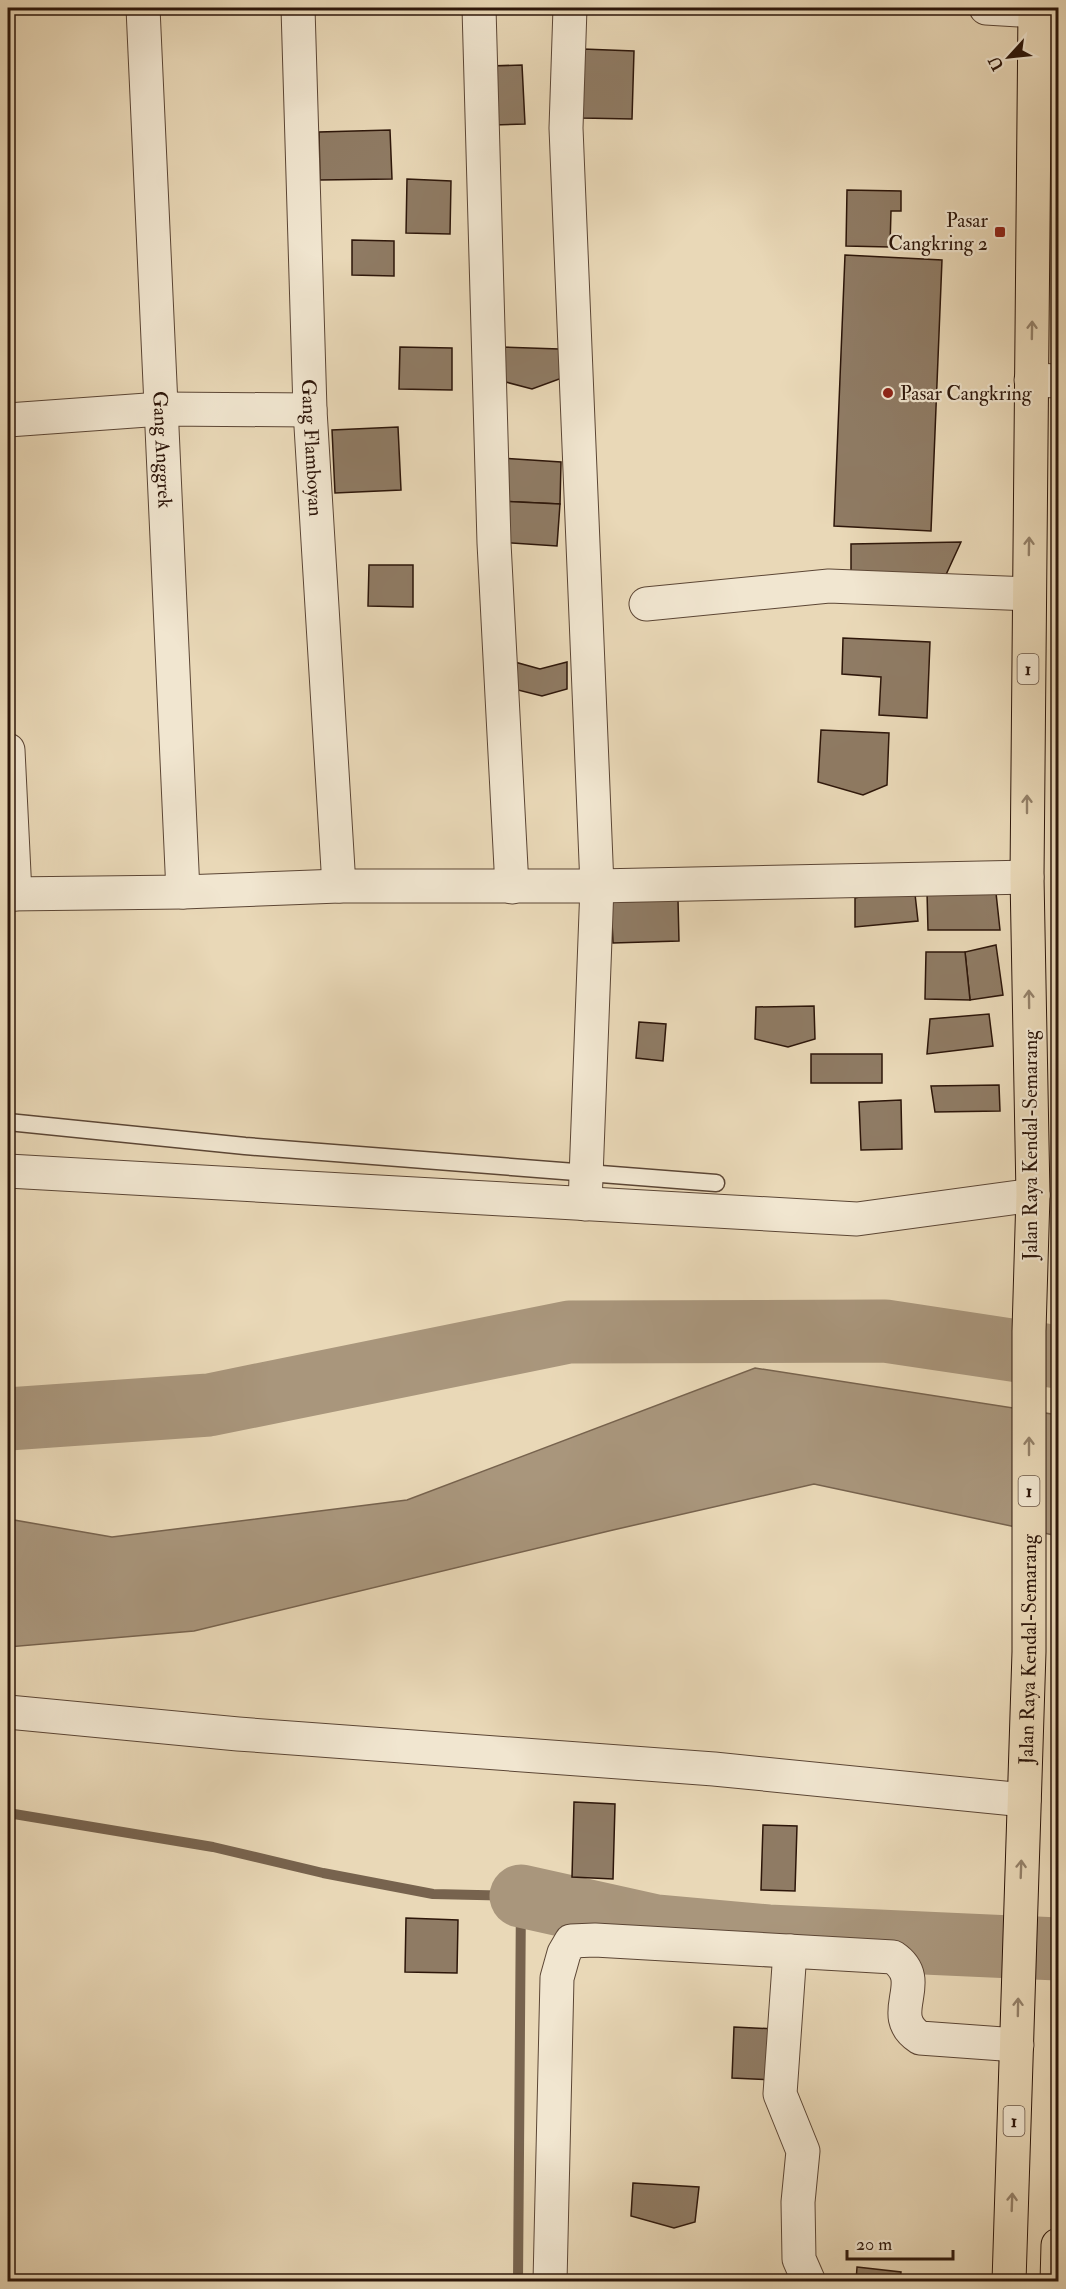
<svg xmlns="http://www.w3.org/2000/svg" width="1066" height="2289" font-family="'IM FELL Double Pica',serif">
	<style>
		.water { fill: #a9967c; stroke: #77634e; stroke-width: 1.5 }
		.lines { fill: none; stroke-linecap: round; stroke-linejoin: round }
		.stream { stroke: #77634e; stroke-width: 10 }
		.river { stroke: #a9967c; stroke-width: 63 }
		.building { fill: #8f7b64; stroke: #2d160a; stroke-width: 1.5 }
		.lane-casing { stroke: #5c4635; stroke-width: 19 }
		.street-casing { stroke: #5c4635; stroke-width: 35 }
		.highway-casing { stroke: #2d160a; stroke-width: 35 }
		.lane { stroke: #f1e6d0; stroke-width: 16 }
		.street { stroke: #f1e6d0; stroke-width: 33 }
		.highway { stroke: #e9d8b7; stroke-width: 33 }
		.oneway { stroke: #948169 }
		.poi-dot { fill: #8f2418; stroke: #f1e6d0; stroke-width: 2 }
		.labels { text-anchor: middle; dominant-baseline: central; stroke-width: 4.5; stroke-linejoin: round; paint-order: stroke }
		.shield { fill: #f1e6d0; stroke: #685445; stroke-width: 1.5 }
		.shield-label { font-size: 18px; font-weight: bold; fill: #2d160a }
		.poi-label { font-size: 20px; fill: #2d160a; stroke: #f1e6d0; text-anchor: end }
		.street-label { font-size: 20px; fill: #2d160a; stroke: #f1e6d0 }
	</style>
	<rect width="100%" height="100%" fill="#e9d8b7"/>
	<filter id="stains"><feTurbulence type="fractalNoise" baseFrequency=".00333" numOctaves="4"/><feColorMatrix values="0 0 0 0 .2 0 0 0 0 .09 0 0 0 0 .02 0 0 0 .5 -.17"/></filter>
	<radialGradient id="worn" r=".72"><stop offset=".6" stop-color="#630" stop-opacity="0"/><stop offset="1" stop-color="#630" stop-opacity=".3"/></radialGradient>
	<!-- water -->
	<path class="water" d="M755,1368L1058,1415V1536L814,1484L613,1530L194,1631L8,1647V1519L112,1537L407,1500Z"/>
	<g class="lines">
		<!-- stream -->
		<path class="stream" d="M8,1813L213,1847L323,1873L433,1894L521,1896L518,2282"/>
		<!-- river -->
		<g class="river">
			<path d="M8,1419L209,1405L569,1332L885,1331L1058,1357"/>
			<path d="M521,1896L656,1926L768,1936L1058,1949"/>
		</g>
	</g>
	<!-- building -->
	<g class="building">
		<path d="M583,49L634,51L632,119L582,118Z"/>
		<path d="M522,65L525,124L493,125L490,66Z"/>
		<path d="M390,130L392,179L320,180L319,132Z"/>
		<path d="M407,179L451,181L450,234L406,233Z"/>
		<path d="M847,190L901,191V211H891L890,247L846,246Z"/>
		<path d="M352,240L394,241V276L352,275Z"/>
		<path d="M845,255L942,260L931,531L834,526Z"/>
		<path d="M400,347L452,348V390L399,389Z"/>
		<path d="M501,347L559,349L562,378L532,389L502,381Z"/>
		<path d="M398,427L401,490L335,493L332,430Z"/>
		<path d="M500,458L561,462L560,504L498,501Z"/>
		<path d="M498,501L560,504L557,546L497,542Z"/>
		<path d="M961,542L944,579H851V544Z"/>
		<path d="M369,565H413V607L368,606Z"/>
		<path d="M843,638L930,642L927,718L879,715L881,677L842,674Z"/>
		<path d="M504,659L540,669L567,662V689L542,696L506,687Z"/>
		<path d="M821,730L889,733L887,785L863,795L818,782Z"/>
		<path d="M914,885L918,921L855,927V898Z"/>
		<path d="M927,892L996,893L1000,930H928Z"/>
		<path d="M678,900L679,941L613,943L611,902Z"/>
		<path d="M996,945L1003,995L970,1000L965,952Z"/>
		<path d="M926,952H965L970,1000L925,999Z"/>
		<path d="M814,1006L815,1039L788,1047L755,1039L756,1007Z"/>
		<path d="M989,1014L993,1046L927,1054L930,1019Z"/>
		<path d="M639,1022L666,1024L663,1061L636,1058Z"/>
		<rect x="811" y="1054" width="71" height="29"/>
		<path d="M999,1085L1000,1111L935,1112L931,1086Z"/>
		<path d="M901,1100L902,1149L861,1150L859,1102Z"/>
		<path d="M574,1802L615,1804L613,1879L572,1877Z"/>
		<path d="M763,1825L797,1826L795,1891L761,1890Z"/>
		<path d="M406,1918L458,1920L457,1973L405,1972Z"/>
		<path d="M734,2027L776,2029L774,2080L732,2078Z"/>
		<path d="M633,2183L699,2187L695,2222L674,2228L631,2216Z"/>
		<path d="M857,2267L901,2272L900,2282H856Z"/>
	</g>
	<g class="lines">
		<!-- lane casing -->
		<g class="lane-casing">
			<path id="lane" d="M8,1122L245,1146L716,1183"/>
		</g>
		<!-- street casing -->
		<g class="street-casing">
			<g id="street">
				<path id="s1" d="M143,8L183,892"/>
				<path id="s2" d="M298,8L310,410L339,886"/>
				<path d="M479,8L494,543L512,887"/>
				<path d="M570,8L566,128L597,886L585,1204"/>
				<path d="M986,8L1035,11"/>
				<path d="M1031,380L1058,381"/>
				<path d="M8,420L161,409L310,410"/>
				<path d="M646,604L829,586L1028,594"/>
				<path d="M8,750L15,894"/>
				<path d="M8,894L183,892L339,886H597L1027,877"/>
				<path d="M8,1171L857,1219L1033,1195"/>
				<path d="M8,1712L238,1734L714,1769L1024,1800"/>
				<path d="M790,1951L780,2094L803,2151L798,2202L799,2259L809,2282"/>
				<path d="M550,2282L557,1978L564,1953L571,1941L595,1940L893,1957C930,1982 883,2014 920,2038L1017,2045"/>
			</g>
		</g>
		<!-- highway casing -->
		<g class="highway-casing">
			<g id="highway">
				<path id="s3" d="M1009,2282L1029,1652V1331L1033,1195L1027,877L1035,8"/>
				<path d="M1057,2282L1058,2245"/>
			</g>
		</g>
		<!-- lane -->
		<use href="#lane" class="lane"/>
		<!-- street -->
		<use href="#street" class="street"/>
		<!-- highway -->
		<use href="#highway" class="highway"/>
	</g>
	<!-- one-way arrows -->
	<defs><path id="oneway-shaft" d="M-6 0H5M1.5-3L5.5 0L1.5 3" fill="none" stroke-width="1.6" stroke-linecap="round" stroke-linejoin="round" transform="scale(1.5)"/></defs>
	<g class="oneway">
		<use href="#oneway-shaft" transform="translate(1032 330) rotate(-89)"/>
		<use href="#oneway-shaft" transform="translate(1029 546) rotate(-89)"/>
		<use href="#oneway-shaft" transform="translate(1027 804) rotate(-90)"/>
		<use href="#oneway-shaft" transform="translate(1029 999) rotate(-91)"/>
		<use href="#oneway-shaft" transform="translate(1029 1446) rotate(-90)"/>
		<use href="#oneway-shaft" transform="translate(1021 1869) rotate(-88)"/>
		<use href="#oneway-shaft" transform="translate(1018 2007) rotate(-89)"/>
		<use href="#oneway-shaft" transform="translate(1012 2202) rotate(-88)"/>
	</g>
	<!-- markers -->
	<g class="poi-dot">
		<rect x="994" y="226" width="12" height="12" rx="3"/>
		<circle cx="888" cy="393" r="6"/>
	</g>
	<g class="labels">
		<!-- shield labels -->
		<g class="shield">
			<rect x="1017.5" y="654" width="21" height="30" rx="4.5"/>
			<rect x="1018.5" y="1476" width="21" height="30" rx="4.5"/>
			<rect x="1003.5" y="2106" width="21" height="30" rx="4.5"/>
		</g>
		<g class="shield-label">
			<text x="1028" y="669">1</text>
			<text x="1029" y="1491">1</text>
			<text x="1014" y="2121">1</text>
		</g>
		<!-- poi labels -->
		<g class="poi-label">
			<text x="988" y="220">Pasar<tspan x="988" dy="23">Cangkring 2</tspan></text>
			<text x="900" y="393" text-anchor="start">Pasar Cangkring</text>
		</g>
		<!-- street labels -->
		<g class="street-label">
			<text stroke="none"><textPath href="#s2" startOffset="440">Gang Flamboyan</textPath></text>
			<text stroke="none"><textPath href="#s1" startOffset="442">Gang Anggrek</textPath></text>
			<text transform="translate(1030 1145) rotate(-90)">Jalan Raya Kendal-Semarang</text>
			<text stroke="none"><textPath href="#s3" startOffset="633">Jalan Raya Kendal-Semarang</textPath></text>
		</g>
	</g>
	<!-- margin -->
	<rect width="1066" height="2289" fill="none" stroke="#e9d8b7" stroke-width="30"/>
	<rect x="9" y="9" width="1048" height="2271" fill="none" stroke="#2d160a" stroke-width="3"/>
	<rect x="15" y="15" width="1036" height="2259" fill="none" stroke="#2d160a" stroke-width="1.5"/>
	<!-- north arrow -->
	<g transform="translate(1009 57) rotate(243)" stroke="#f1e6d0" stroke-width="4.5" paint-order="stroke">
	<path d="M0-4.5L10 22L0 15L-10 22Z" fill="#2d160a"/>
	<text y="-9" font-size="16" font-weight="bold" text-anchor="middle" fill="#2d160a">U</text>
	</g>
	<!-- scale -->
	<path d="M847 2250v9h106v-9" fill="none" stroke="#2d160a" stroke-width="3"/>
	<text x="856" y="2250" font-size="18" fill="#2d160a" stroke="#f1e6d0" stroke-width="4.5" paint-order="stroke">20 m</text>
	<rect width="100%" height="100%" filter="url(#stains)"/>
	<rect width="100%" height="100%" fill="url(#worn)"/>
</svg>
